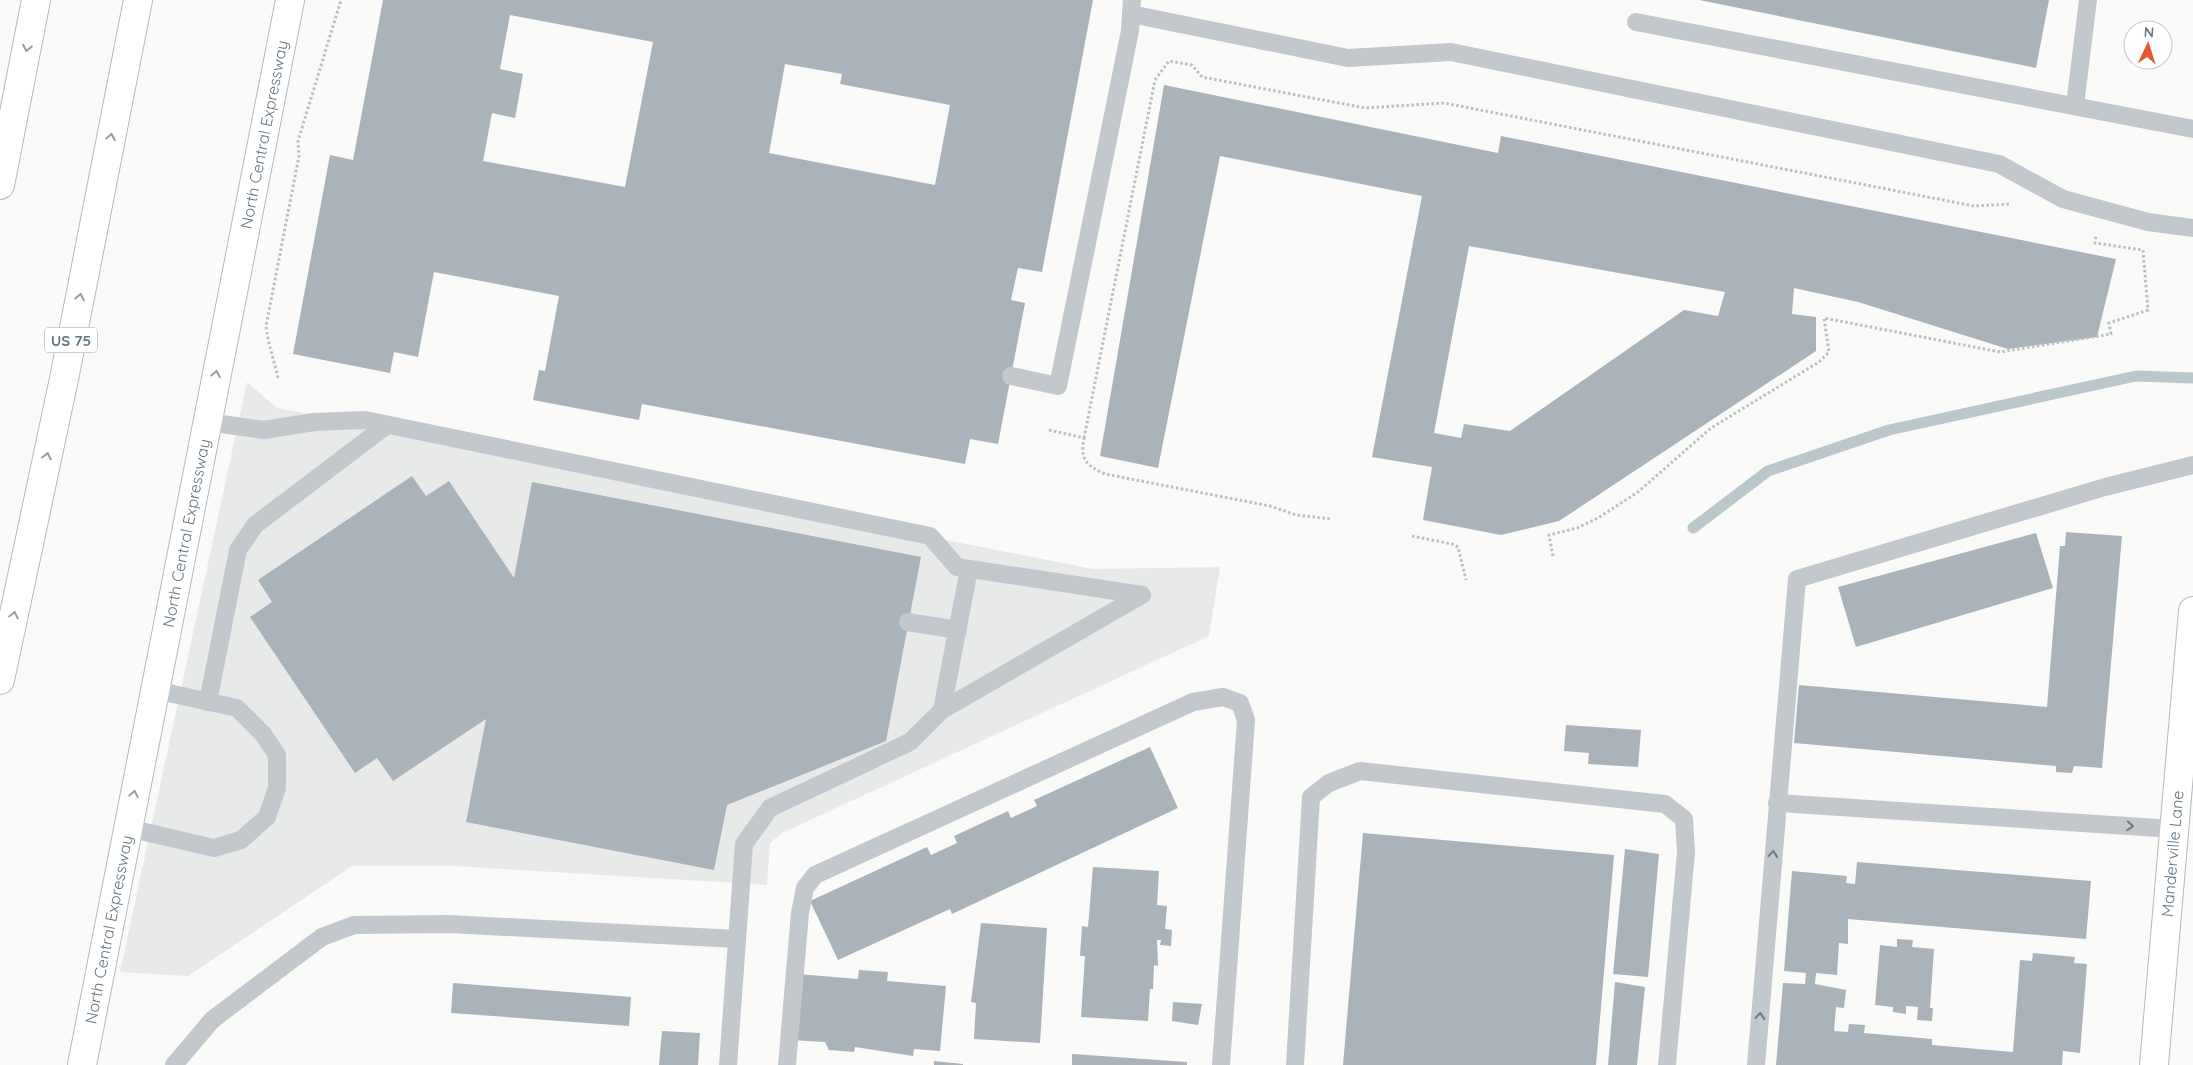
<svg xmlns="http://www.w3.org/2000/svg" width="2193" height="1065" font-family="Quicksand,sans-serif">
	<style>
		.built { fill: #e8e9e9 }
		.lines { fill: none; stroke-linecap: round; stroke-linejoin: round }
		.stream { stroke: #bbc7cb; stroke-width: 11 }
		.building { fill: #aab3b9; fill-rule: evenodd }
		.secondary-casing { stroke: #b3babf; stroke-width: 30 }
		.highway-casing { stroke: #b4b9bd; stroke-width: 30 }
		.path { stroke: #bbbfc2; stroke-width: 3; stroke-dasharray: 2.5 2.5; stroke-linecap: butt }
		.lane { stroke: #c3c8cc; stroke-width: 18 }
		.secondary { stroke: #fff; stroke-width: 28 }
		.highway { stroke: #fff; stroke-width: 28 }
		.oneway { stroke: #939fa8 }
		.oneway2 { stroke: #6a7a87 }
		.labels { text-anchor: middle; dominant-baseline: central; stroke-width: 5; stroke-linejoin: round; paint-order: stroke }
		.shield { fill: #fff; stroke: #939fa8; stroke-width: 1 }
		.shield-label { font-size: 15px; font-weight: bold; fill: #657683 }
		.street-label { font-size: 16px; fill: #657683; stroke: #fff }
	</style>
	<rect width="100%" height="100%" fill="#fafaf8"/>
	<!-- built -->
	<path class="built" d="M247,382L277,408L1093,569L1220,567L1209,636L782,833L770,843L767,885L454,866H352L188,976L120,972Z"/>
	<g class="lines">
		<!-- stream -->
		<path class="stream" d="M1693,528L1768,471L1889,430L2136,376L2193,378"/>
	</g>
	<!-- building -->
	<g class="building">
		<path d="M383,0H1093L1042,272L1018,268L1011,300L1025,303L998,444L970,439L965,464L642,404L639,420L533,400L539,370L545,371L559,296L434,272L418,357L394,352L390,373L293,354L330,155L353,160ZM510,15L653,42L625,187L483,161L492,113L515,118L523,74L500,69ZM785,64L842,74L840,84L950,105L935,185L769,153Z"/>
		<path d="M1699,0H2049L2036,68Z"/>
		<path d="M1164,85L1498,153L1501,136L2116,259L2097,337L2008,349L1858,302L1794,288L1792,314L1816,317V351L1559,521L1501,535L1423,520L1432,467L1372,457L1422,196L1220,156L1158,468L1100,456ZM1469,246L1725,292L1718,316L1684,310L1510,431L1464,424L1461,438L1434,433Z"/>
		<path d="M412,476L426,496L449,481L514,578L532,482L921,557L886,741L727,805L714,870L466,822L486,719L393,781L377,758L355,773L250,617L272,602L258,580Z"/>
		<path d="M2066,532L2122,536L2102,768L2074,766L2072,773L2056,772V766L1794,743L1799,685L2047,707L2060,546H2065Z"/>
		<path d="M2036,533L2053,588L1856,647L1838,587Z"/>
		<path d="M1566,725L1641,730L1638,767L1588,764L1589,753L1564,751Z"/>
		<path d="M1150,747L1178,808L952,914L950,909L838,960L810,901L927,847L931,855L957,843L954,836L1008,811L1011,818L1037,806L1034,800Z"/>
		<path d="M1363,833L1614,855L1596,1065H1343Z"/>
		<path d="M1625,849L1659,854L1648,977L1613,974Z"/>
		<path d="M1857,862L2091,881L2086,939L1848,919V944L1839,943L1837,975L1816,973L1815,984L1846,990L1844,1008L1836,1007L1834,1031L1848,1032L1849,1024L1865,1025L1864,1033L1932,1039V1045L2013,1052L2020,960L2032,961L2033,953L2075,957L2074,963L2087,964L2080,1053L2063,1051L2062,1065H1776L1783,983L1805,984L1806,973L1784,971L1792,871L1847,876L1846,883L1855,884Z"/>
		<path d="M1093,867L1159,871L1157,905L1167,906L1165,929L1172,930L1171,946L1160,945L1161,940H1157L1158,966L1154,965L1153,989H1150L1148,1021L1081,1017L1085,956H1080L1082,926L1088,927Z"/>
		<path d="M981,923L1047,928L1040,1043L974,1039L976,1003L971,1002Z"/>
		<path d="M1897,939L1913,940L1912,947L1934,949L1930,1008H1933L1932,1021L1917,1020L1918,1007L1906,1006V1014L1893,1012V1007L1875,1005L1880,945L1897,947Z"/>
		<path d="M859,970L888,972L887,981L946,986L940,1051L914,1049L913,1056L855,1047L854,1052L829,1050L825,1042L792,1040L798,974L858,979Z"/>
		<path d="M1615,982L1645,987L1637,1065H1608Z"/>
		<path d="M453,983L631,997L629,1026L451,1013Z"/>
		<path d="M1173,1002L1202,1004L1198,1025L1172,1021Z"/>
		<path d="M662,1031L700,1033L698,1065H659Z"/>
		<path d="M1072,1054L1187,1062V1065H1072Z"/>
		<path d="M934,1061L963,1064V1065H934Z"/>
	</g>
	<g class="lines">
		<!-- secondary casing -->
		<g class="secondary-casing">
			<g id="secondary">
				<path id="s1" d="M82,1065L290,0"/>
				<path id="s2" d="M2154,1065L2193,611"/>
			</g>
		</g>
		<!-- highway casing -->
		<g class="highway-casing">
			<g id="highway">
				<path d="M0,185L36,0"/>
				<path d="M0,680L65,374L138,0"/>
			</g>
		</g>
		<!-- path -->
		<g class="path">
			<path d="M278,378C274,360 268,344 266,326L299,156L298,141L341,0"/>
			<path d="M1049,430L1084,438C1080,460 1086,465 1105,474L1270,506L1296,515L1332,519"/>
			<path d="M1084,438L1155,80L1169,61L1192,65L1202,77L1365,108L1444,103L1974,206L2011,204"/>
			<path d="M1412,536L1452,544L1458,547L1466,580"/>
			<path d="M1553,556L1549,535L1577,528L1598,518L1638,492L1711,428L1819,362L1829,352L1824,318L2000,352L2111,334L2109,323L2148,310L2143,250L2095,243L2096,235"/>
		</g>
		<!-- lane -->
		<g class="lane">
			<path d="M1131,14L1348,58L1451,52L1999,164L2063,199L2148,222L2193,228"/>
			<path d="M1636,22L2193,129"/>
			<path d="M2075,105L2088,0"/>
			<path d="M1011,376L1058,386L1130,31L1132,0"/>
			<path d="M207,422L264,430L314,422L365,420L930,536L957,567L1142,595L942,710"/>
			<path d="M908,622L958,630"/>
			<path d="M208,702L238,550L255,525L387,425"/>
			<path d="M1777,803L2174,829"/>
			<path d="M128,828L214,848L241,840L267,817L277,788V755L263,734L237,708L155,690"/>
			<path d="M174,1065L212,1020L322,937L354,925L450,924L736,939"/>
			<path d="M728,1065L744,844L770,808L910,742L942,710L969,569"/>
			<path d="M787,1065L800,913L805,888L815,875L1193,702L1223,697L1240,703L1246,720L1221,1065"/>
			<path d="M1295,1065L1311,797L1329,783L1360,771L1665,804L1684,819L1686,852L1667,1065"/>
			<path d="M1756,1065L1797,579L2105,487L2193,465"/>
		</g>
		<!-- secondary -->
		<use href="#secondary" class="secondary"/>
		<!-- highway -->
		<use href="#highway" class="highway"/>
	</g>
	<!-- one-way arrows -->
	<defs><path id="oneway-chevron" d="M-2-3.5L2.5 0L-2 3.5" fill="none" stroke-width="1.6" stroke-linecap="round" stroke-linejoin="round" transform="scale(1.25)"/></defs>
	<g class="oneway">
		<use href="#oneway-chevron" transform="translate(27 48) rotate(101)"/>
		<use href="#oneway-chevron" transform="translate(111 137) rotate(-79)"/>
		<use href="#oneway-chevron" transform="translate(80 297) rotate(-79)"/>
		<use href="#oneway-chevron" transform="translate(216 374) rotate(-79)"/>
		<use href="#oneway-chevron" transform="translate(47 456) rotate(-78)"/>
		<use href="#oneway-chevron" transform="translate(14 615) rotate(-78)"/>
		<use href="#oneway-chevron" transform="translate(134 794) rotate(-79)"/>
	</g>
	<g class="oneway2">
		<use href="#oneway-chevron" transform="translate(2130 826) rotate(4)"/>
		<use href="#oneway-chevron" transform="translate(1773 854) rotate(-85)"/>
		<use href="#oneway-chevron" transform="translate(1760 1016) rotate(-85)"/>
	</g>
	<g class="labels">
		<!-- shield labels -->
		<rect class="shield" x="45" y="327.5" width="52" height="25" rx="4"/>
		<g class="shield-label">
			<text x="71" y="340">US 75</text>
		</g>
		<!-- street labels -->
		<g class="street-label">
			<text stroke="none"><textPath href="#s1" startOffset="948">North Central Expressway</textPath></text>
			<text stroke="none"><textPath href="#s1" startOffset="542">North Central Expressway</textPath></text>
			<text stroke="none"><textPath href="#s2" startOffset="212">Manderville Lane</textPath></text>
			<text stroke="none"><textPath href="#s1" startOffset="138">North Central Expressway</textPath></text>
		</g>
	</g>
	<!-- north arrow -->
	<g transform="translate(2148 45) rotate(4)"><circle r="24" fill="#ffffff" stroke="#c1c8cd"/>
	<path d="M0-4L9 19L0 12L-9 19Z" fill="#e4572e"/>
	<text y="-8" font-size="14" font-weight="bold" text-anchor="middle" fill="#657683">N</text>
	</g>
</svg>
